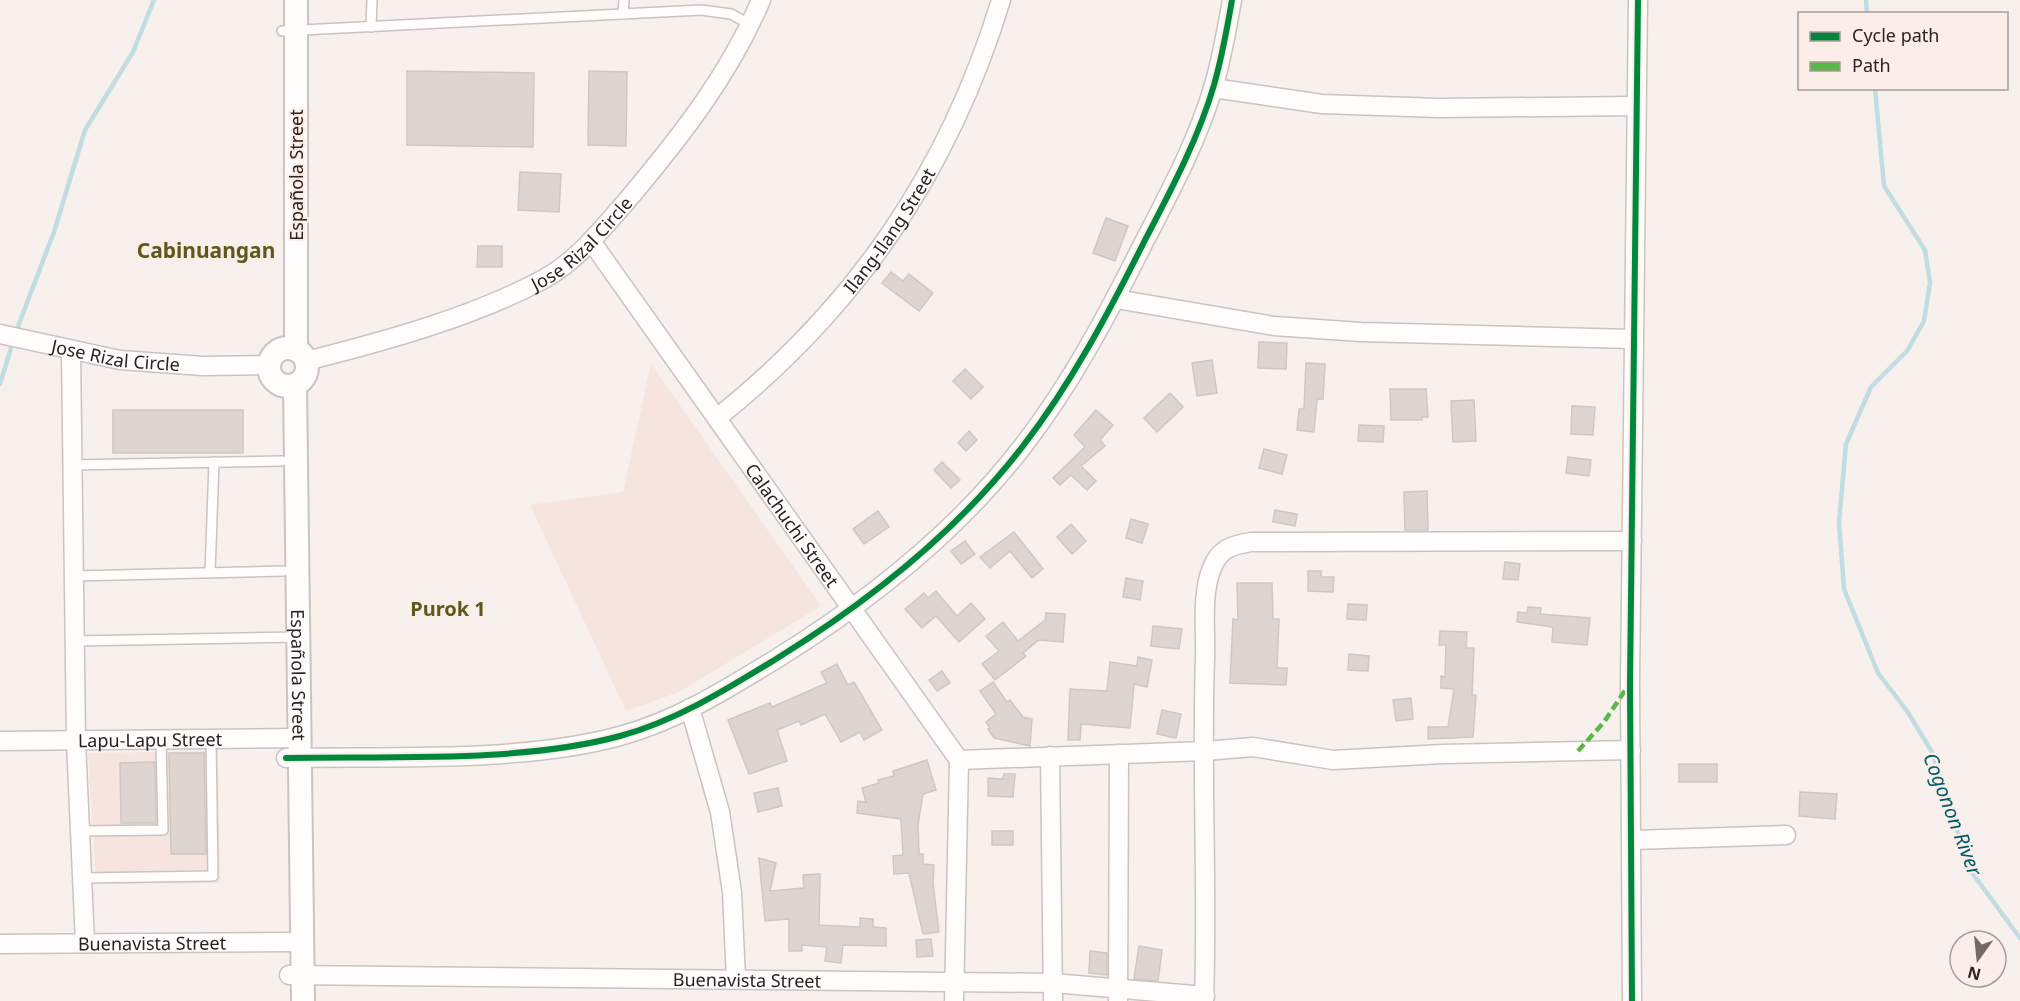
<svg xmlns="http://www.w3.org/2000/svg" width="2020" height="1001" font-family="'Noto Sans',sans-serif">
	<style>
		.built { fill: #f5e5de }
		.lines { fill: none; stroke-linecap: round; stroke-linejoin: round }
		.stream { stroke: #c2dde2; stroke-width: 4.5 }
		.building { fill: #ded5d1; stroke: #d0c7c3; stroke-width: 1.5 }
		.service-casing { stroke: #ccc3bf; stroke-width: 12 }
		.minor-casing { stroke: #ccc3bf; stroke-width: 21 }
		.tertiary-casing { stroke: #ccc3bf; stroke-width: 26 }
		.service { stroke: #fefdfc; stroke-width: 9 }
		.minor { stroke: #fefdfc; stroke-width: 18 }
		.tertiary { stroke: #fefdfc; stroke-width: 22 }
		.quiet { stroke: #58b947; stroke-width: 4.5; stroke-dasharray: 9 4.5; stroke-linecap: butt }
		.cycleway-casing { stroke: #fbeee9; stroke-width: 10 }
		.cycleway { stroke: #00873e; stroke-width: 6 }
		.labels { text-anchor: middle; dominant-baseline: central; stroke-width: 4.5; stroke-linejoin: round; paint-order: stroke }
		.street-label { font-size: 18px; fill: #2d211c; stroke: #fbeee9 }
		.neighbourhood-label { font-size: 20px; font-weight: bold; fill: #60591d; stroke: #fbeee9 }
		.water-label { font-size: 20px; font-style: italic; fill: #015b68; stroke: #fbeee9 }
		.quarter-label { font-size: 21px; font-weight: bold; fill: #60591d; stroke: #fbeee9 }
	</style>
	<rect width="100%" height="100%" fill="#f7f0ed"/>
	<!-- built -->
	<g class="built">
		<path d="M651,364L821,606L679,692L626,711L530,505L623,492Z"/>
		<path d="M218,751L220,883L96,884L88,753Z"/>
	</g>
	<g class="lines">
		<!-- stream -->
		<g class="stream">
			<path d="M1866,0L1867,14"/>
			<path d="M1875,88L1884,186L1925,250L1930,283L1924,321L1907,351L1871,387L1846,444L1839,522L1844,589L1878,673L1907,711L1932,752L1970,870L2020,938"/>
			<path d="M17,329L54,232L85,130L133,52L154,0"/>
			<path d="M0,384L11,348"/>
		</g>
	</g>
	<!-- building -->
	<g class="building">
		<path d="M407,71L534,73L533,147L407,145Z"/>
		<path d="M589,71L627,72L626,146L588,145Z"/>
		<path d="M520,172L561,174L559,212L518,210Z"/>
		<path d="M1106,218L1128,226L1115,261L1093,253Z"/>
		<path d="M478,246H502V267H477Z"/>
		<path d="M891,272L903,281L909,274L933,293L919,311L882,283Z"/>
		<path d="M1259,342L1287,343L1286,369L1258,368Z"/>
		<path d="M1212,360L1217,393L1197,396L1192,363Z"/>
		<path d="M1306,363L1325,364L1323,399H1317L1314,432L1297,430L1299,409H1304Z"/>
		<path d="M965,369L983,387L971,399L953,381Z"/>
		<path d="M1390,389H1426L1428,417H1422V420H1391Z"/>
		<path d="M1170,393L1183,407L1157,432L1144,418Z"/>
		<path d="M1474,400L1476,441L1453,442L1451,401Z"/>
		<path d="M1572,406L1595,407L1593,435L1571,434Z"/>
		<rect x="113" y="410" width="130" height="43"/>
		<path d="M1096,410L1113,425L1100,440L1105,446L1081,466L1096,481L1087,490L1071,475L1060,485L1053,478L1085,447L1074,435Z"/>
		<path d="M1359,425L1384,426L1383,442L1358,441Z"/>
		<path d="M969,431L977,440L966,451L958,443Z"/>
		<path d="M1264,449L1287,455L1282,474L1259,468Z"/>
		<path d="M1568,457L1591,460L1589,476L1566,473Z"/>
		<path d="M942,462L960,480L951,488L934,470Z"/>
		<path d="M1427,491L1428,530H1405L1404,492Z"/>
		<path d="M1275,510L1297,514L1295,526L1273,522Z"/>
		<path d="M878,511L889,527L864,544L853,529Z"/>
		<path d="M1131,519L1148,524L1142,543L1126,538Z"/>
		<path d="M1071,524L1086,541L1072,554L1057,537Z"/>
		<path d="M1014,532L1043,569L1032,578L1010,551L990,568L980,557Z"/>
		<path d="M965,541L975,554L961,564L951,551Z"/>
		<path d="M1505,562L1520,564L1518,580L1503,579Z"/>
		<path d="M1308,571H1321V577H1334L1333,592L1308,591Z"/>
		<path d="M1126,578L1143,581L1140,600L1123,597Z"/>
		<path d="M1237,583H1272L1273,619H1279L1277,668H1287L1286,685L1230,683L1233,619L1238,620Z"/>
		<path d="M936,591L957,616L971,603L985,619L959,642L936,616L922,628L905,609L924,593L928,598Z"/>
		<path d="M1348,604L1367,605L1366,620L1347,619Z"/>
		<path d="M1528,607L1541,608L1540,614L1590,618L1587,645L1552,642L1553,627L1517,622L1518,612L1527,613Z"/>
		<path d="M1046,613L1065,614L1063,642L1039,640L1023,653L1026,656L995,680L982,664L999,651L986,636L1003,622L1018,641L1045,620Z"/>
		<path d="M1153,626L1182,629L1179,649L1151,646Z"/>
		<path d="M1440,631L1467,632L1466,648H1474L1472,695H1476L1473,737L1428,739V727H1448L1454,689L1441,688V676L1445,677L1446,645H1439Z"/>
		<path d="M1349,654L1369,656L1368,671L1348,670Z"/>
		<path d="M1138,657L1152,660L1147,687L1134,684L1130,728L1081,724L1080,740H1068L1070,689L1107,691L1110,662L1137,666Z"/>
		<path d="M837,664L848,685L854,682L882,730L864,740L860,732L841,742L825,714L801,725L799,721L777,730L787,761L749,774L728,720L770,703L772,707L827,683L821,672Z"/>
		<path d="M942,671L950,683L937,691L929,680Z"/>
		<path d="M993,682L1007,702L1010,700L1023,717L1032,719L1030,746L994,738L988,729L990,728L986,722L996,714L980,691Z"/>
		<path d="M1411,698L1413,719L1396,721L1393,700Z"/>
		<path d="M1162,710L1181,714L1176,738L1157,734Z"/>
		<path d="M169,753H204L206,854H171Z"/>
		<path d="M927,760L936,790L923,794L918,825L919,854H923V864L934,865L933,883L939,932L923,934L909,873L894,874L893,856L903,855L901,819L857,813L858,801L866,802L862,788L879,783L878,780L894,776L893,771Z"/>
		<path d="M155,762L156,823H121L120,763Z"/>
		<rect x="1679" y="764" width="38" height="18"/>
		<path d="M1004,774H1015L1013,797L988,796V778L1003,779Z"/>
		<path d="M778,788L782,806L758,812L754,793Z"/>
		<path d="M1800,792L1837,794L1835,819L1799,816Z"/>
		<rect x="992" y="831" width="21" height="14"/>
		<path d="M759,858L776,863L770,891L804,888L803,875L820,874L819,925L860,927V918L873,919V927L886,928V946L843,945L841,963L825,961L827,947L802,945V951H789V919L765,921Z"/>
		<path d="M931,939L933,956L917,957L916,940Z"/>
		<path d="M1139,946L1162,950L1158,981L1134,979Z"/>
		<path d="M1090,951L1107,953V975L1089,973Z"/>
	</g>
	<g class="lines">
		<!-- service casing -->
		<g class="service-casing">
			<g id="service">
				<path d="M623,14L624,0"/>
				<path d="M371,27L372,0"/>
				<path d="M282,31L701,10L731,14L751,25"/>
				<path d="M72,465L282,461"/>
				<path d="M210,573L214,462"/>
				<path d="M74,576L284,571"/>
				<path d="M74,641L298,637"/>
				<path d="M80,831L163,830L161,740"/>
				<path d="M82,878L213,876L211,739"/>
			</g>
		</g>
		<!-- minor casing -->
		<g class="minor-casing">
			<g id="minor">
				<path d="M1213,88L1322,104L1439,108L1636,106"/>
				<path id="s1" d="M591,241L959,760L954,1001"/>
				<path d="M1116,299L1274,326L1361,332L1633,339"/>
				<path id="s2" d="M0,334L120,360L203,366L270,365"/>
				<path d="M71,351L76,741L85,943"/>
				<path id="s3" d="M306,361C382,342 473,317 542,280C576,262 600,231 625,203C678,140 729,76 761,0"/>
				<path id="s4" d="M717,418C856,307 949,171 1001,0"/>
				<path d="M690,708L720,812L732,892L736,979"/>
				<path id="s5" d="M0,741L300,738"/>
				<path d="M1050,756L1053,1001"/>
				<path d="M286,758C389,756 521,763 620,736C676,721 727,689 776,659C868,602 957,532 1023,446C1071,384 1108,314 1143,244C1169,194 1198,140 1214,85C1222,57 1227,29 1232,0"/>
				<path d="M959,760L1205,751L1253,747L1333,760L1443,754L1631,750"/>
				<path d="M1633,840L1786,835"/>
				<path id="s6" d="M0,944L302,942"/>
				<path id="s7" d="M289,975L1053,983L1205,996"/>
				<path d="M1118,1001L1119,754"/>
				<path d="M1204,1001C1208,887 1201,772 1205,658C1206,630 1201,594 1212,568C1219,549 1232,545 1251,542L1632,541"/>
				<path d="M1632,1001L1630,683L1638,0"/>
			</g>
		</g>
		<!-- tertiary casing -->
		<g class="tertiary-casing">
			<g id="tertiary">
				<circle cx="288" cy="367" r="19"/>
				<path d="M296,350V0"/>
				<path id="s8" d="M295,385L303,1001"/>
			</g>
		</g>
		<!-- service -->
		<use href="#service" class="service"/>
		<!-- minor -->
		<use href="#minor" class="minor"/>
		<!-- tertiary -->
		<use href="#tertiary" class="tertiary"/>
		<!-- quiet -->
		<path class="quiet" d="M1578,751L1604,722L1628,686"/>
		<!-- cycleway casing -->
		<g class="cycleway-casing">
			<g id="cycleway">
				<path d="M286,758C389,756 521,763 620,736C676,721 727,689 776,659C868,602 957,532 1023,446C1071,384 1108,314 1143,244C1169,194 1198,140 1214,85C1222,57 1227,29 1232,0"/>
				<path d="M1632,1001L1630,683L1638,0"/>
			</g>
		</g>
		<!-- cycleway -->
		<use href="#cycleway" class="cycleway"/>
	</g>
	<g class="labels">
		<!-- street labels -->
		<g class="street-label">
			<text transform="translate(296 175) rotate(-90)">Española Street</text>
			<text stroke="none"><textPath href="#s4" startOffset="256">Ilang-Ilang Street</textPath></text>
			<text stroke="none"><textPath href="#s3" startOffset="304">Jose Rizal Circle</textPath></text>
			<text stroke="none"><textPath href="#s2" startOffset="118">Jose Rizal Circle</textPath></text>
			<text stroke="none"><textPath href="#s1" startOffset="348">Calachuchi Street</textPath></text>
			<text stroke="none"><textPath href="#s8" startOffset="290">Española Street</textPath></text>
			<text stroke="none"><textPath href="#s5" startOffset="150">Lapu-Lapu Street</textPath></text>
			<text stroke="none"><textPath href="#s6" startOffset="152">Buenavista Street</textPath></text>
			<text stroke="none"><textPath href="#s7" startOffset="458">Buenavista Street</textPath></text>
		</g>
		<!-- neighbourhood labels -->
		<g class="neighbourhood-label">
			<text x="448" y="608">Purok 1</text>
		</g>
		<!-- water labels -->
		<g class="water-label">
			<text transform="translate(1953 814) rotate(69)">Cogonon River</text>
		</g>
		<!-- quarter labels -->
		<g class="quarter-label">
			<text x="206" y="250">Cabinuangan</text>
		</g>
	</g>
	<!-- legend -->
	<rect x="1798" y="12" width="210" height="78" fill="#fbeee9" stroke="#a99c97" stroke-width="1.5"/>
	<rect x="1810" y="32" width="30" height="9" fill="#00873e" stroke="#a99c97" stroke-width="1.5"/>
	<text x="1852" y="42" font-size="18" fill="#2d211c">Cycle path</text>
	<rect x="1810" y="62" width="30" height="9" fill="#58b947" stroke="#a99c97" stroke-width="1.5"/>
	<text x="1852" y="72" font-size="18" fill="#2d211c">Path</text>
	<!-- north arrow -->
	<g transform="translate(1978 959) rotate(195)"><circle r="28" fill="#fbeee9" stroke="#a99c97" stroke-width="1.5"/>
	<path d="M0-4.5L10 22L0 15L-10 22Z" fill="#746965"/>
	<text y="-9" font-size="16" font-weight="bold" text-anchor="middle" fill="#2d211c">N</text>
	</g>
</svg>
